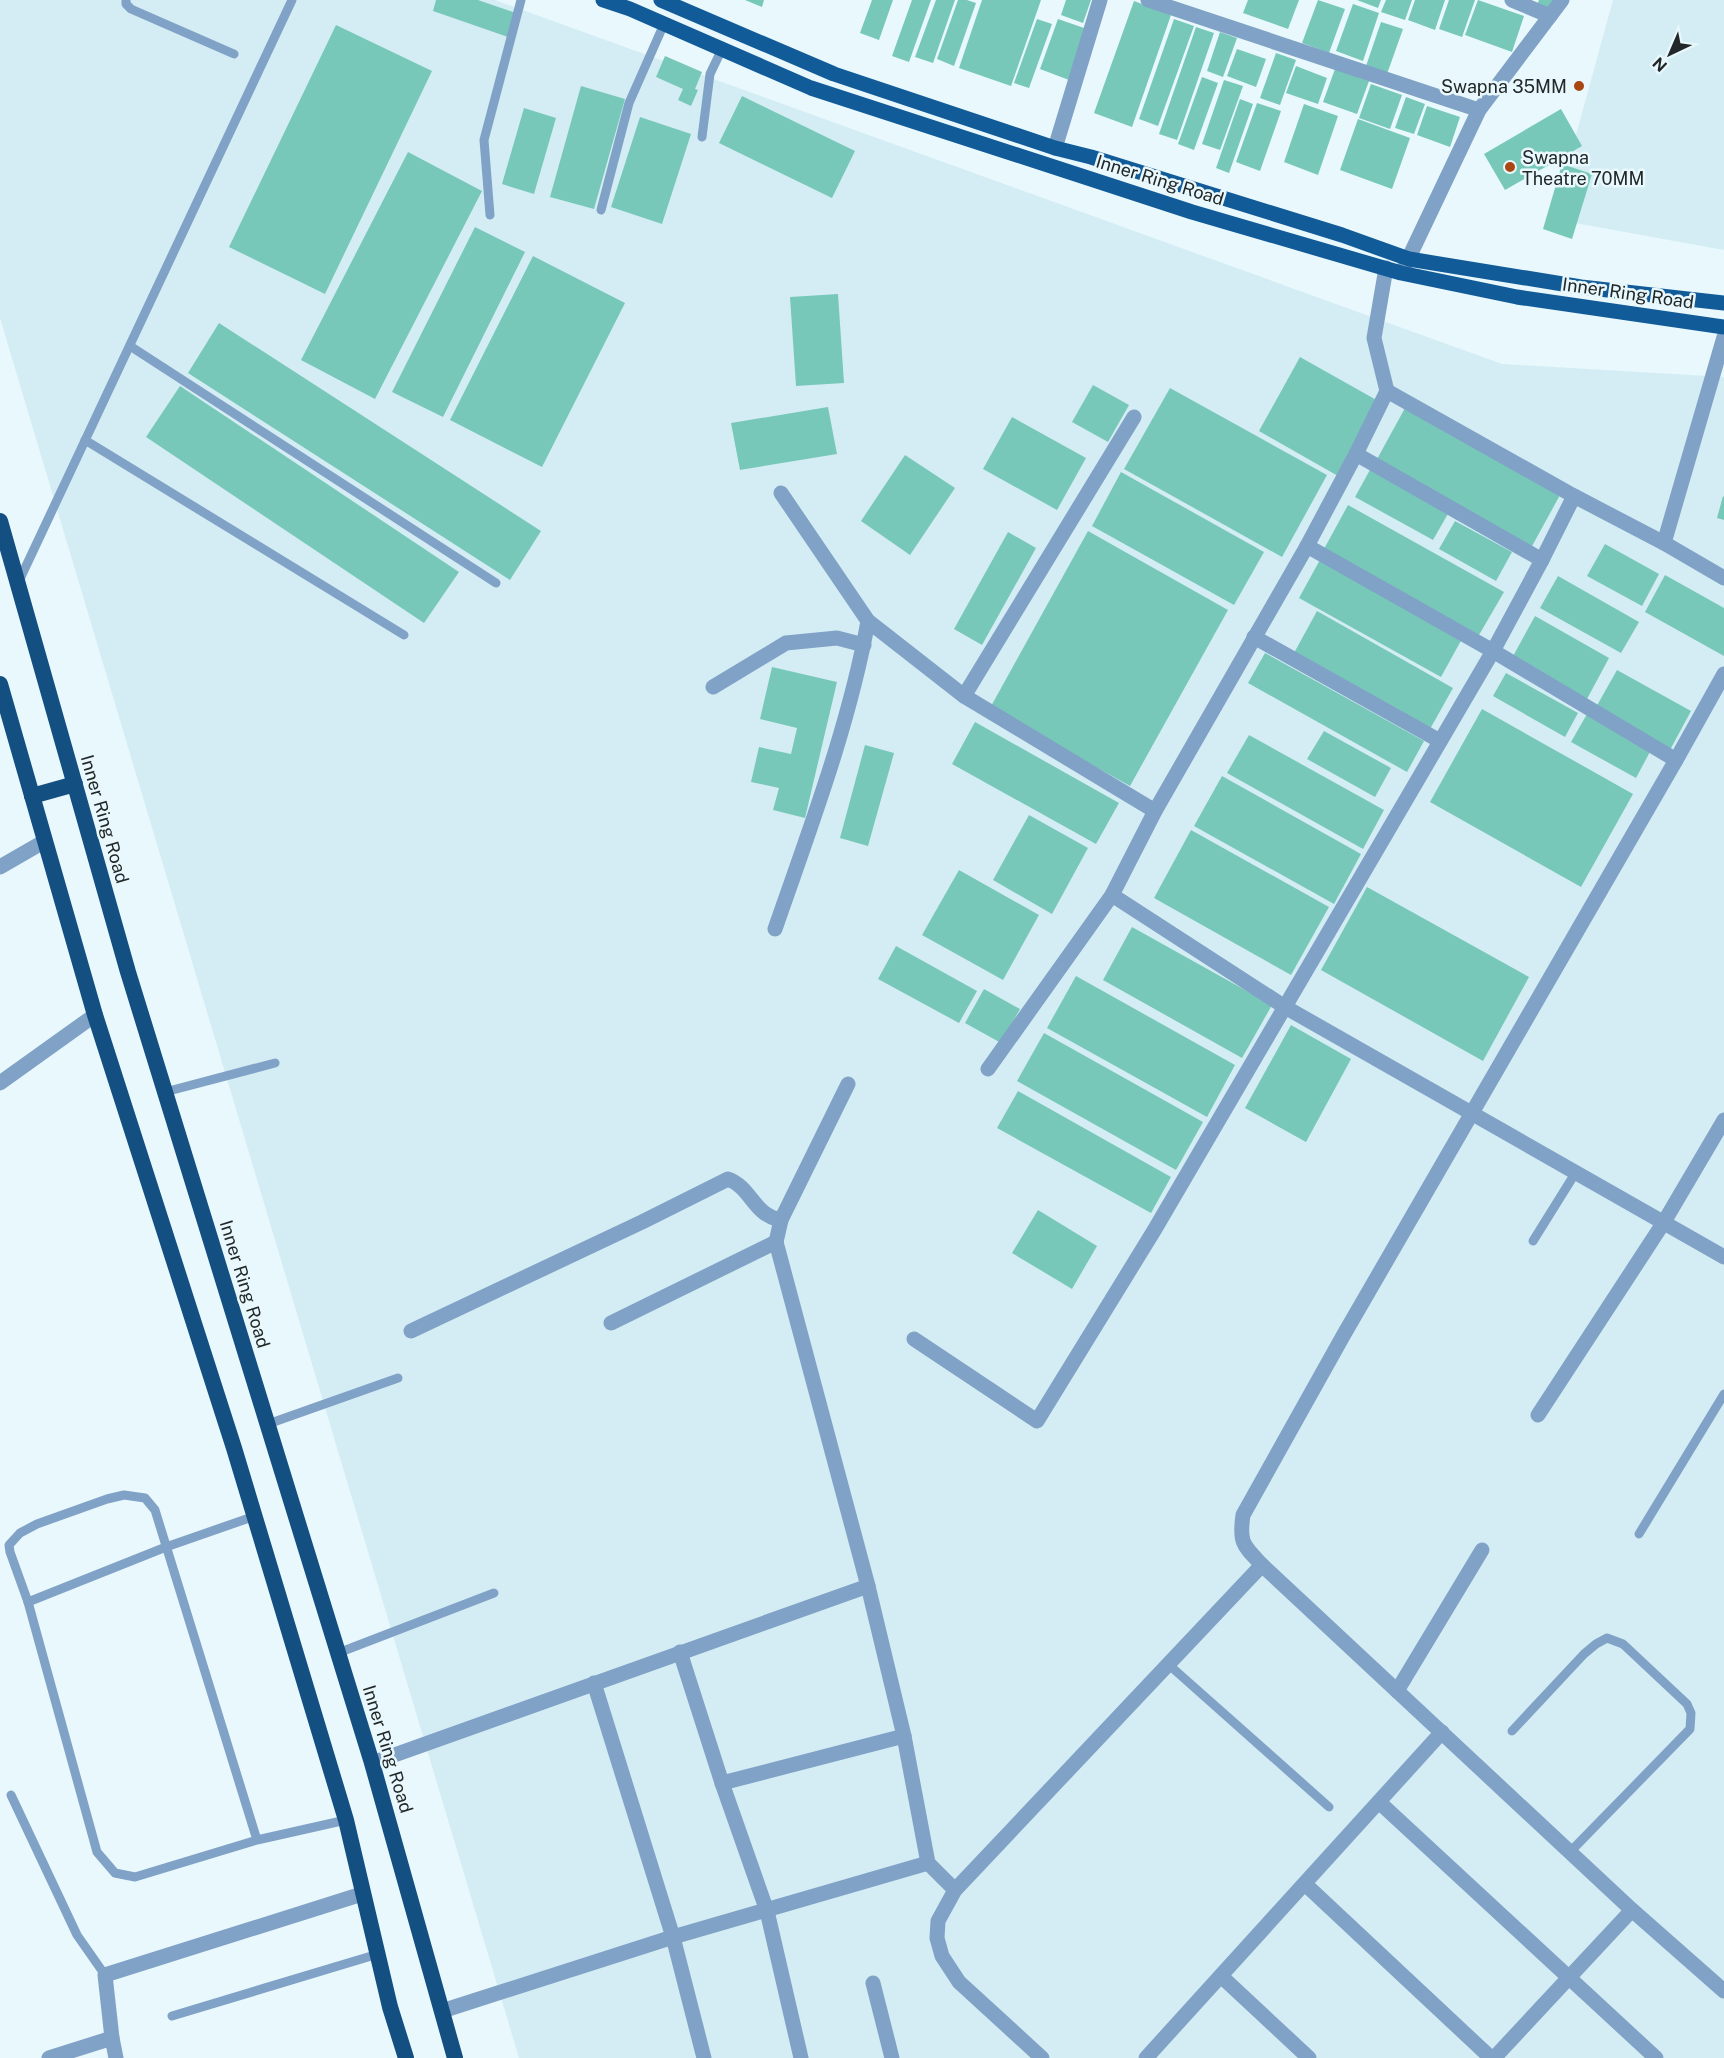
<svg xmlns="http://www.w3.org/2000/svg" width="1724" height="2058" font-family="'Public Sans',sans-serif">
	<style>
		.built { fill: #d4edf4 }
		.building { fill: #78c8ba }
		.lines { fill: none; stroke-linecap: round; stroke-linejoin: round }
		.service { stroke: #80a2c6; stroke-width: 9 }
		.minor { stroke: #80a2c6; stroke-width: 15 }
		.primary { stroke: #125b99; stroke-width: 15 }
		.trunk { stroke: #144f82; stroke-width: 16 }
		.poi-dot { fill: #aa4612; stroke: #e8f8fc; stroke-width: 2 }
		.labels { text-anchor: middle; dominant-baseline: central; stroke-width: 5; stroke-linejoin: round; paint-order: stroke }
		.poi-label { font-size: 18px; fill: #222829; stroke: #e8f8fc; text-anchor: end }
		.street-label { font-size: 18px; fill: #222829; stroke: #e8f8fc }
	</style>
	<rect width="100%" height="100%" fill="#e8f8fc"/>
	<!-- built -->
	<g class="built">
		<path d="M0,0H495L1502,364L1724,377V2058H519L0,318Z"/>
		<path d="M1613,0H1724V250L1553,219Z"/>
	</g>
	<!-- building -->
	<g class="building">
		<path d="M436,0H478L516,13L508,37L433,11Z"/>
		<path d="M745,0H764L762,7Z"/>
		<path d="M872,0H893L879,40L860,33Z"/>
		<path d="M912,0H931L909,62L892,56Z"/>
		<path d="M936,0H955L933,63L915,57Z"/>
		<path d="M958,0H967L976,3L954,66L937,59Z"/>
		<path d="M982,0H1041L1011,86L959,68Z"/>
		<path d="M1066,0H1091L1083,23L1061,15Z"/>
		<path d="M1248,0H1299L1288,29L1243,13Z"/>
		<path d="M1318,0L1345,9L1329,53L1302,43Z"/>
		<path d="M1357,0H1381L1378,8Z"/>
		<path d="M1386,0H1412L1405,20L1381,12Z"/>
		<path d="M1415,0H1445L1435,30L1408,20Z"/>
		<path d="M1449,0H1475L1462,37L1439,29Z"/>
		<path d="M1478,0L1524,16L1512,52L1465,35Z"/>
		<path d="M1539,0H1557L1550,16L1535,9Z"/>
		<path d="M1134,1L1171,15L1132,127L1094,113Z"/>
		<path d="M1353,4L1379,13L1363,61L1336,51Z"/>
		<path d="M1037,19L1052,24L1029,88L1014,83Z"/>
		<path d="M1058,19L1087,29L1069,80L1040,69Z"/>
		<path d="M1174,19L1194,26L1158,126L1139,119Z"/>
		<path d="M1381,22L1403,29L1387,74L1366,66Z"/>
		<path d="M336,25L432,71L325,294L229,247Z"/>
		<path d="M1196,27L1214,33L1177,140L1159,134Z"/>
		<path d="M1220,32L1237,38L1223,77L1207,71Z"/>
		<path d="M1237,49L1266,59L1256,87L1227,76Z"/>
		<path d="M1276,53L1296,60L1280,105L1260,98Z"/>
		<path d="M665,56L702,72L695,89L698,90L691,106L678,100L683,89L656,77Z"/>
		<path d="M1296,66L1327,78L1318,104L1286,93Z"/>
		<path d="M1335,69L1369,81L1357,114L1323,102Z"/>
		<path d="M1202,77L1218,83L1194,150L1178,144Z"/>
		<path d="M1224,80L1243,86L1220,150L1202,144Z"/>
		<path d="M1371,84L1402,95L1390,129L1359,118Z"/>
		<path d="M581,86L625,99L594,209L550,197Z"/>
		<path d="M742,96L855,151L832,198L719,143Z"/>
		<path d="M1406,97L1425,104L1414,134L1395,128Z"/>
		<path d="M1240,99L1253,104L1229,173L1216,168Z"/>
		<path d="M1257,103L1281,111L1260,171L1236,162Z"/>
		<path d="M1304,104L1338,116L1318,175L1284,162Z"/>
		<path d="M1427,106L1460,117L1450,147L1417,135Z"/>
		<path d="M524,108L556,118L534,194L502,184Z"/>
		<path d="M1561,109L1582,146L1505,190L1484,154Z"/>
		<path d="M640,117L691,134L662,224L611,207Z"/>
		<path d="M1358,119L1410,138L1392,189L1340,170Z"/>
		<path d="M408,152L482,191L375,399L301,360Z"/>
		<path d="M1562,164L1592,174L1572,239L1543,229Z"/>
		<path d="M475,227L525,252L443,417L392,392Z"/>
		<path d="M533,256L625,303L542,467L450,420Z"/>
		<path d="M838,294L844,383L796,386L790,297Z"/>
		<path d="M219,323L541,531L510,580L188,373Z"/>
		<path d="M1300,357L1380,402L1338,476L1259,431Z"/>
		<path d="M1093,385L1129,405L1108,442L1072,422Z"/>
		<path d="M180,386L459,572L424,623L146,437Z"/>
		<path d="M1170,388L1327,475L1282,557L1124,469Z"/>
		<path d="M828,407L837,454L740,470L731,423Z"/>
		<path d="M1405,408L1560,495L1531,548L1376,461Z"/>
		<path d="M1012,417L1086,458L1057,510L983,469Z"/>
		<path d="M905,455L955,488L910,555L861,521Z"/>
		<path d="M1371,468L1449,512L1433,540L1355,497Z"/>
		<path d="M1121,472L1264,552L1234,605L1092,526Z"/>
		<path d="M1723,496L1724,497V520L1717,518Z"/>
		<path d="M1348,505L1504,592L1479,635L1324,549Z"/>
		<path d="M1455,521L1512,552L1496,581L1439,549Z"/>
		<path d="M1088,531L1228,610L1130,786L990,708Z"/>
		<path d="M1008,532L1036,548L982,645L954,629Z"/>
		<path d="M1605,544L1659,574L1642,606L1587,576Z"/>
		<path d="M1321,558L1463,637L1441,677L1299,598Z"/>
		<path d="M1665,575L1724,608V656L1645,612Z"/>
		<path d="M1558,576L1639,622L1621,653L1540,608Z"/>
		<path d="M1317,611L1453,688L1430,729L1294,653Z"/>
		<path d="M1535,616L1609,658L1587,699L1512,658Z"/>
		<path d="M1265,653L1424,741L1407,772L1248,683Z"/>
		<path d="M772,667L837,682L805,818L773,810L779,788L751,782L759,747L791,754L797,728L760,719Z"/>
		<path d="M1617,670L1691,711L1670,750L1595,709Z"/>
		<path d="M1506,673L1578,713L1565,737L1493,696Z"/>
		<path d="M1482,709L1633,794L1581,887L1430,802Z"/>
		<path d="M1587,714L1651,750L1636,778L1571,742Z"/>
		<path d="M975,722L1119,803L1096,844L952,764Z"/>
		<path d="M1324,731L1391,768L1375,797L1307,759Z"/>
		<path d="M1249,735L1384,810L1363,849L1227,773Z"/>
		<path d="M865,745L894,753L868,846L840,838Z"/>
		<path d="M1222,776L1361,854L1334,904L1194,826Z"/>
		<path d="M1029,815L1088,848L1052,914L993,880Z"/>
		<path d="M1191,830L1329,907L1291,975L1154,898Z"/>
		<path d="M959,870L1039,915L1003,980L922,935Z"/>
		<path d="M1367,887L1529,977L1483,1061L1321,970Z"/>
		<path d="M1132,927L1272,1005L1242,1058L1103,980Z"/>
		<path d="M896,946L977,991L959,1023L878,979Z"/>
		<path d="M1076,976L1235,1065L1207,1117L1047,1028Z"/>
		<path d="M984,989L1020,1009L1001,1043L965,1023Z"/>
		<path d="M1291,1025L1351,1059L1306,1142L1245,1108Z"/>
		<path d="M1044,1033L1203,1122L1176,1170L1017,1081Z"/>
		<path d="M1018,1091L1171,1177L1151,1213L997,1128Z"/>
		<path d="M1038,1210L1097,1246L1072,1289L1012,1253Z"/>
	</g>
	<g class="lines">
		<!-- service -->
		<g class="service">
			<path d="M126,0V4L131,9L234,54"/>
			<path d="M702,137L710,74L722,49"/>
			<path d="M601,210L629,103L664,24"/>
			<path d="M490,215L484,140L521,0"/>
			<path d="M130,346L496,583"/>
			<path d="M85,440L404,635"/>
			<path d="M19,581L292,0"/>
			<path d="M165,1092L275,1063"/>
			<path d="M1533,1241L1576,1172"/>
			<path d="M268,1424L398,1378"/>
			<path d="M1639,1534L1724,1394"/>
			<path d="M28,1602L166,1547L255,1516"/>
			<path d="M338,1653L494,1593"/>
			<path d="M1168,1664L1329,1807"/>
			<path d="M1512,1731L1584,1654L1596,1644L1607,1638L1623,1644L1687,1704L1691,1713L1690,1729L1570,1852"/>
			<path d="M11,1795L77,1935L105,1975"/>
			<path d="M257,1840L155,1510L145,1498L124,1495L107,1499L37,1524L20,1533L9,1545L10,1552L28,1602L97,1852L115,1873L135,1877L257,1840L346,1820"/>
			<path d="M172,2016L378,1954"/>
		</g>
		<!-- minor -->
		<g class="minor">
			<path d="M1148,0L1479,110"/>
			<path d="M1512,0L1550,16"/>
			<path d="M1055,148L1100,0"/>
			<path d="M1403,270L1479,110L1562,0"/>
			<path d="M1387,391L1574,496L1664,543L1724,578"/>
			<path d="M1356,454L1542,560"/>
			<path d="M781,493L868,621L964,696L1155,811"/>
			<path d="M1664,543L1724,337"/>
			<path d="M1307,546L1493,651L1676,760"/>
			<path d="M1254,637L1440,741"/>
			<path d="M1724,674L1676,760L1343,1336L1243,1515C1239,1543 1243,1545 1262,1565L1632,1910L1724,1991"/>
			<path d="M713,687L786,643L837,638L864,645"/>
			<path d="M964,696L1134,417"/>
			<path d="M0,867L45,841"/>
			<path d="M1112,895L1285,1007L1724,1257"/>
			<path d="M775,929C810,828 849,726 868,621"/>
			<path d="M988,1069L1112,895L1155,811L1307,546L1356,454L1387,391L1374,338L1386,268"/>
			<path d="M0,1083L95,1015"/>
			<path d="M848,1084L781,1220L776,1242L868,1586L904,1736L928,1863L955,1890"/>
			<path d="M611,1323L776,1242"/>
			<path d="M411,1331L642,1222L728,1179C752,1188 753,1215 781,1220"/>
			<path d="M914,1339L1037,1421L1155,1229L1493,651L1542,560L1574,496"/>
			<path d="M1538,1415L1664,1222L1724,1120"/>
			<path d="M680,1652L722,1783L767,1911L801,2058"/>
			<path d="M594,1683L673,1937L704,2058"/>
			<path d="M1397,1691L1482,1550"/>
			<path d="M372,1763L868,1586"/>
			<path d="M722,1783L904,1736"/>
			<path d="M1379,1802L1656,2058"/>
			<path d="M1305,1884L1491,2058"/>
			<path d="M1221,1976L1309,2058"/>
			<path d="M873,1983L892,2058"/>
			<path d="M442,2011L673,1937L928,1863"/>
			<path d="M49,2058L112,2038"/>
			<path d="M116,2058L112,2038L105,1975L362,1894"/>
			<path d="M1042,2058L959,1982L942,1956L937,1938L938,1921L955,1890L1262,1565"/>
			<path d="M1146,2058L1442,1732"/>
			<path d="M1494,2058L1632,1910"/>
		</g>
		<!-- primary -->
		<g class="primary">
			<path d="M603,0L630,9L811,88L1192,212L1401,273L1517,297L1724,327"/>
			<path d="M661,0L834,74L1055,148L1091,157L1342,235L1409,259L1581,287L1724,303"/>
		</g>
		<!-- trunk -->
		<g class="trunk">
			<path d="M0,521L128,972L372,1763L455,2058"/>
			<path d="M0,684L95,1015L234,1448L346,1820L390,2007L406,2058"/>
			<path d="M32,796L75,784"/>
		</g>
	</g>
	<!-- markers -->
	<g class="poi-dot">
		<circle cx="1579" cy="86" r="6"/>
		<circle cx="1510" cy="167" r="6"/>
	</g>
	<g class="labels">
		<!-- poi labels -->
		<g class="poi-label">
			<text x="1567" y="86">Swapna 35MM</text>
			<text x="1522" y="157" text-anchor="start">Swapna<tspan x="1522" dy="21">Theatre 70MM</tspan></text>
		</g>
		<!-- street labels -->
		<g class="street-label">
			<text transform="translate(1160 180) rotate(17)">Inner Ring Road</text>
			<text transform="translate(1628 293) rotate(8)">Inner Ring Road</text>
			<text transform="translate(105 819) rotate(74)">Inner Ring Road</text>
			<text transform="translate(245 1284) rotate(73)">Inner Ring Road</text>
			<text transform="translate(388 1749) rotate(73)">Inner Ring Road</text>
		</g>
	</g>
	<!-- north arrow -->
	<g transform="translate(1670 54) rotate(224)" stroke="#e8f8fc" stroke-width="4.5" paint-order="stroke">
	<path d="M0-4.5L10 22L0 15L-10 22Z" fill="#222829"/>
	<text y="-9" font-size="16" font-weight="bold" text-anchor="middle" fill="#222829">N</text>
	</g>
</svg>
